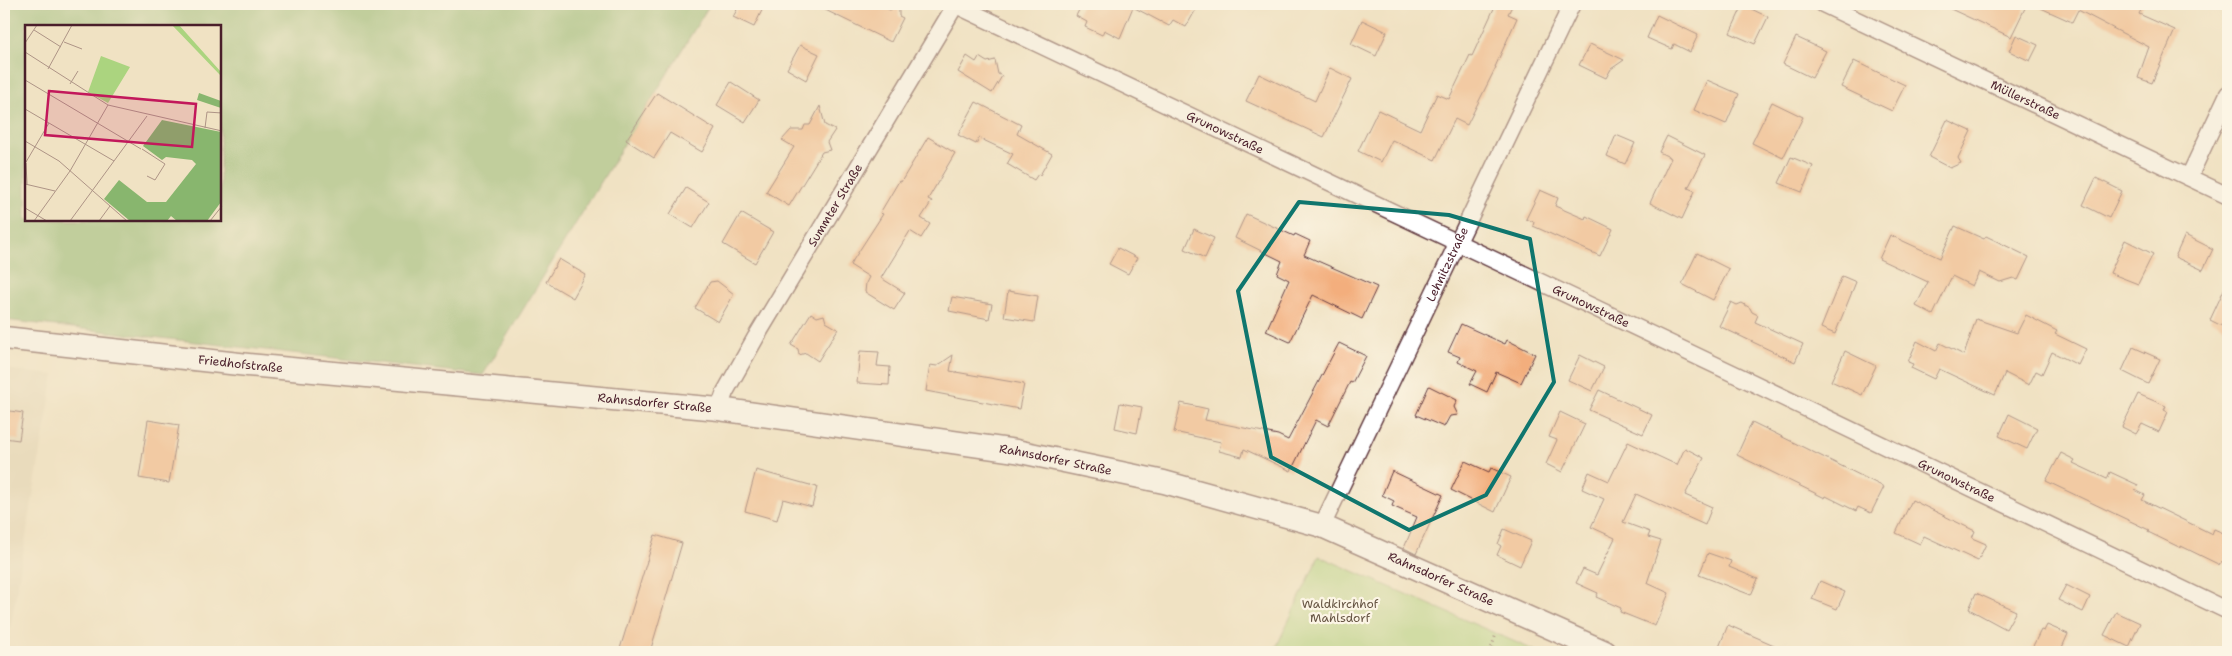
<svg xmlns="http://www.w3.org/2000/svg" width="2232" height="656" font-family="'Shantell Sans',sans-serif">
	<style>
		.built { fill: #e1d3b4 }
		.green { fill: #abd47f; stroke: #7a7a55 }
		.forest { fill: #88b66e; stroke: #696a4c; fill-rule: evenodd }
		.building { fill: #f3ae7d }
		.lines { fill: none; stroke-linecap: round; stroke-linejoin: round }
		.street-casing { stroke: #633c42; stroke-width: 19 }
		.secondary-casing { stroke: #633c42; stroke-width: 25 }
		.path { stroke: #633c42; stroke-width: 3; stroke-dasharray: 1 4; stroke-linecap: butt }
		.street { stroke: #fff; stroke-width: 16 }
		.secondary { stroke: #fff; stroke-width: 22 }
		.marked { fill: none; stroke: #0f766e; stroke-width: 4; stroke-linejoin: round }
		.labels { text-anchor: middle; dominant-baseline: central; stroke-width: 4.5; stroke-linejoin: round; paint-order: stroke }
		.street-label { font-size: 12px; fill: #4a1f2b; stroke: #fcf5e5 }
		.park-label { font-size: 12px; fill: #675544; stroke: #fcf5e5 }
		.inset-road { fill: none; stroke: #ae9486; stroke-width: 1 }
		.view { fill: #c2185b; fill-opacity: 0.15; stroke: #c2185b; stroke-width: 2.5 }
		.inset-edge { fill: none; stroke: #4a1f2b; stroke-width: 2.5 }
	</style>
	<rect width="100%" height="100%" fill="#fcf5e5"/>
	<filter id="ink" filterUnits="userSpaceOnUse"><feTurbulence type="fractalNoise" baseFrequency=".02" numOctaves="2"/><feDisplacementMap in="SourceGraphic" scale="10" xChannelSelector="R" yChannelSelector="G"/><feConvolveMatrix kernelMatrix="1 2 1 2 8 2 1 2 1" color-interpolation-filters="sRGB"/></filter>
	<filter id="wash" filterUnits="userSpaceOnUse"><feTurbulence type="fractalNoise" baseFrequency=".0096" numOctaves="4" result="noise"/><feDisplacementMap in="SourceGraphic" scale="20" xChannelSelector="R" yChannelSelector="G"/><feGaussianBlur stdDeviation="1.12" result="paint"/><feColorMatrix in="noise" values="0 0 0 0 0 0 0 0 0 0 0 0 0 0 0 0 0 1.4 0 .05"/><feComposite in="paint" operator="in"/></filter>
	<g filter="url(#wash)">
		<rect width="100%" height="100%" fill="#f0e2c3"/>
		<!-- built -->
		<path class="built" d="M4,369L54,375L6,652H4Z"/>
		<!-- green -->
		<path class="green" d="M1319,556L1538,652H1274Z"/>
		<!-- forest -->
		<path class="forest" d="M4,4H710L483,375L4,320ZM26,26H220V220H26Z"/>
		<g id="blocks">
			<!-- building -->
			<g class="building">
				<path d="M740,4H765L754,27L733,17Z"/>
				<path d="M813,4H877L890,10L899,4V16L903,18L891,42Z"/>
				<path d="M1082,4H1199L1186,27L1173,20L1169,26L1133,7L1120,38L1104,30L1102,35L1085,27L1087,22L1076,16Z"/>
				<path d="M1496,4H1513L1508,14L1517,18L1495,67H1496L1467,125L1455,119L1435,160L1392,140L1381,162L1358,151L1378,110L1420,130L1437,94L1449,99L1470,55L1472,56Z"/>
				<path d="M1940,4H2027L2011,37Z"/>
				<path d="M2032,4H2144L2139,14L2175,30L2152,83L2138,78L2149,47L2078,10L2072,22Z"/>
				<path d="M1743,5L1768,17L1755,44L1730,33Z"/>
				<path d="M1657,15L1698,35L1690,52L1674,44L1672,49L1647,38Z"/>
				<path d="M1362,20L1387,32L1376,56L1351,44Z"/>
				<path d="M2016,35L2038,45L2030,61L2009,51Z"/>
				<path d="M1796,37L1826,51L1812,78L1783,64Z"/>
				<path d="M1590,44L1624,60L1611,69L1606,78L1579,65Z"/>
				<path d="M800,45L819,54L806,80L787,69Z"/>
				<path d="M967,56L976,62L979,57L987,62L995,60L998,74L1002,76L992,93L958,72Z"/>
				<path d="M1854,61L1905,85L1892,111L1841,87Z"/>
				<path d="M1330,68L1352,79L1324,137L1246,101L1259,74L1315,101Z"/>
				<path d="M1707,80L1739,94L1726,124L1694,110Z"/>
				<path d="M731,82L759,100L745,122L717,105Z"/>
				<path d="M657,93L715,129L702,152L670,133L654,158L626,140Z"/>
				<path d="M976,102L1021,125L1017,134L1052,154L1040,175L1038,174L1034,180L1007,164L1013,154L979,138L976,144L958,135Z"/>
				<path d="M1772,102L1803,117L1783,158L1752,143Z"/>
				<path d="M820,106L825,125L835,130L827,142L830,150L822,152L789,206L766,192L794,147L782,140L791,130H803L805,125H810Z"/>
				<path d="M1947,120L1971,131L1958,158L1961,163L1950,168L1929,157Z"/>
				<path d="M1616,135L1635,143L1625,164L1607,156Z"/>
				<path d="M1667,136L1705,155L1688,188L1695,191L1682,219L1650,203L1671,158L1659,152Z"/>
				<path d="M928,137L955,153L928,199L932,201L921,218L930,224L921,238L910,231L881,278L905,293L894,310L865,292L866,283L869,277L850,265L883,214L880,213L899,181L901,182Z"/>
				<path d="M1791,157L1813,166L1802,192L1779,183Z"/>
				<path d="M2096,178L2122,191L2109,218L2083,205Z"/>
				<path d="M686,188L709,202L693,228L670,214Z"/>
				<path d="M1540,190L1558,198L1555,206L1585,219L1586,216L1613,229L1600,256L1533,226L1534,222L1526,219Z"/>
				<path d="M741,213L773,232L755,263L723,244Z"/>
				<path d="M1246,214L1294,236L1295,234L1310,241L1304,255L1377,287L1362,319L1313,295L1290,342L1266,331L1289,280L1277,274L1282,261L1235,238Z"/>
				<path d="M1955,226L1984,239L1986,236L2029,257L2018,280L2013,278L2000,282L1979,272L1972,286L1952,276L1933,315L1916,306L1928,282L1879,259L1890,235L1940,258Z"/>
				<path d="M1194,229L1214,238L1205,258L1185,249Z"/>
				<path d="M2185,235L2213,249L2203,270L2175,257Z"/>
				<path d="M2125,240L2153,254L2138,284L2110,273Z"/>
				<path d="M1118,248L1137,258L1128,274L1109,264Z"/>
				<path d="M1697,253L1729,269L1713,300L1682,284Z"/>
				<path d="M559,259L586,275L573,298L546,282Z"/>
				<path d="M1842,276L1856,282L1835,334L1821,328Z"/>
				<path d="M717,281L734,294L718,322L695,308L710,282Z"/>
				<path d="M2228,281V329L2210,320Z"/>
				<path d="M1008,291L1038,296L1034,322L1004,317Z"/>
				<path d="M952,297L992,304L989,319L949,311Z"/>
				<path d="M1731,302L1737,305L1742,303L1750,308L1752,312L1758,315L1755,322L1803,344L1795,362L1719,326Z"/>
				<path d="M811,313L817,317L824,315L826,322L838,329L818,361L806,353L799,355L798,349L791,345Z"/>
				<path d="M2026,315L2057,331L2055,334L2086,349L2078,365L2052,352L2042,374L2036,371L2029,385L2005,373L1995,395L1939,369L1934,379L1911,368L1913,364L1908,362L1917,341L1936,351L1940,343L1964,355L1976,319L2017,333Z"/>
				<path d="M1461,324L1505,344L1507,340L1535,354L1521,383L1496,372L1487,392L1470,384L1477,371L1458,362L1460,357L1448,352Z"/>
				<path d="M1339,343L1366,356L1352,383L1350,382L1328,426L1316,420L1291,471L1244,449L1242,457L1219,451L1221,442L1174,432L1181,403L1208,409L1205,420L1278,435L1288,440Z"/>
				<path d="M2133,347L2160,359L2148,384L2122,371Z"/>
				<path d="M860,351L879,352L877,366L890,367L889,385L857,383Z"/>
				<path d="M1845,351L1876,366L1862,395L1831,381Z"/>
				<path d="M953,355L950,371L1024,384L1019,409L926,391L930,365L937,366Z"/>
				<path d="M1580,355L1604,367L1592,391L1568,380Z"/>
				<path d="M1429,386L1457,400L1454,407L1458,415L1450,416L1444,427L1416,415Z"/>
				<path d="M1599,390L1652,415L1643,434L1589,410Z"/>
				<path d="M2138,394L2166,406L2164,410L2168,412L2159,432L2142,424L2136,434L2122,427Z"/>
				<path d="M1120,403L1142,407L1137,433L1115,428Z"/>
				<path d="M4,410L23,413L19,440L4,438Z"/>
				<path d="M1560,412L1585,424L1562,472L1546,464L1557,440L1549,437Z"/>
				<path d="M2009,414L2037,428L2027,449L1999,436Z"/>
				<path d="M148,420L179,425L169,483L139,478Z"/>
				<path d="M1752,422L1884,487L1871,513L1858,507L1856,511L1826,496L1825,498L1737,455Z"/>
				<path d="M1628,442L1677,465L1685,448L1704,458L1685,495L1712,507L1705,525L1636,494L1623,522L1650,532L1648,537L1661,541L1647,583L1669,593L1655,626L1620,612L1621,608L1596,597L1598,593L1576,583L1583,569L1597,575L1615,538L1591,527L1604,499L1582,489L1589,472L1609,481Z"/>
				<path d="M2061,453L2075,460L2073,463L2107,479L2110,472L2138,485L2135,490L2145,495L2142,500L2212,534L2214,529L2228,535V565L2222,562L2220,565L2181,546V548L2148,532L2149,530L2046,481Z"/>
				<path d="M1465,461L1489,472L1491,468L1511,477L1495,512L1451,490Z"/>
				<path d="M756,470L817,487L812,507L783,499L777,520L745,511Z"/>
				<path d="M1392,471L1443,495L1416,554L1404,548L1417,517L1392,506L1394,501L1382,495Z"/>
				<path d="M1912,500L1975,531L1972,538L1986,544L1978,561L1924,536L1920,544L1896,533Z"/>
				<path d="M1504,529L1531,541L1520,566L1497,555L1501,546L1498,544Z"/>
				<path d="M655,535L682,543L650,652H619Z"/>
				<path d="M1708,553L1731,561L1729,567L1758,579L1751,595L1699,575Z"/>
				<path d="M1820,581L1845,592L1837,609L1812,599Z"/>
				<path d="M2066,585L2090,597L2083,612L2058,600Z"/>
				<path d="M1976,593L2016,611L2006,629L1969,609Z"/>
				<path d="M2116,612L2140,623L2129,647L2104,635Z"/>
				<path d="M1728,625L1790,652H1717Z"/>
				<path d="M2047,625L2068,634L2060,652H2030L2041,630L2044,631Z"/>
			</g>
		</g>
	</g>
	<g filter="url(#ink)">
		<use href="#blocks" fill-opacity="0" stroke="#633c42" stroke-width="1"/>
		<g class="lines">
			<!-- street casing -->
			<g class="street-casing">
				<g id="street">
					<path id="s1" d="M954,4L1749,381L2228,611"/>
					<path id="s2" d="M1823,4L2228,196"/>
					<path d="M2189,177L2228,94"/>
					<path id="s3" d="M719,409L725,392L756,337L956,4"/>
					<path id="s4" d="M1322,526L1572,4"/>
				</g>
			</g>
			<!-- secondary casing -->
			<g class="secondary-casing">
				<g id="secondary">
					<path id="s5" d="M4,338L248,365L719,409L1016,451L1164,482L1322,526L1605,652"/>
				</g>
			</g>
			<!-- path -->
			<path class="path" d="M1490,652L1496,634"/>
			<!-- street -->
			<use href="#street" class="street"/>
			<!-- secondary -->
			<use href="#secondary" class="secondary"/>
		</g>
	</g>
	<!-- marked area -->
	<path d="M0 0H2232V656H0ZM1299,202L1449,215L1530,239L1554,382L1486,495L1409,530L1271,457L1238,291Z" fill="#f0e2c3" fill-opacity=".55" fill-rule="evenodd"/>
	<path class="marked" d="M1299,202L1449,215L1530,239L1554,382L1486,495L1409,530L1271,457L1238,291Z"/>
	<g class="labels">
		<!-- street labels -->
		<g class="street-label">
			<text stroke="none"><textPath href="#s2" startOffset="224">Müllerstraße</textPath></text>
			<text stroke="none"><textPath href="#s1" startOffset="300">Grunowstraße</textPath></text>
			<text stroke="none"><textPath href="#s3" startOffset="235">Summter Straße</textPath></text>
			<text stroke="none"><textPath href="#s4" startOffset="290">Lehnitzstraße</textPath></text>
			<text stroke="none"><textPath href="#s1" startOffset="705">Grunowstraße</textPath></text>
			<text stroke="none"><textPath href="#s5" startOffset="238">Friedhofstraße</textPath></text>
			<text stroke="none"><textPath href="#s5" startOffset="654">Rahnsdorfer Straße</textPath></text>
			<text stroke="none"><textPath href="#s5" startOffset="1059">Rahnsdorfer Straße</textPath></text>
			<text stroke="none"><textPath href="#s1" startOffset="1110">Grunowstraße</textPath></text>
			<text stroke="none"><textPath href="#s5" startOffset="1464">Rahnsdorfer Straße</textPath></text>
		</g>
		<!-- park labels -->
		<g class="park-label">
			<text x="1340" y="604">Waldkirchhof<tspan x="1340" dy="14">Mahlsdorf</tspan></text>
		</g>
	</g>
	<!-- overview -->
	<g transform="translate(25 25)">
		<rect width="196" height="196" fill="#f0e2c3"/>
		<path d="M147,0H154L196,47V51ZM76,31L105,42L83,78L63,67Z" fill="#abd47f"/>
		<path d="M174,68L196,76V83L172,75ZM137,95L196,107V177L182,196H152L146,191L142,196H105L79,174L94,155L122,177H141L171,139L167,135L141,132L137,135L118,121Z" fill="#88b66e"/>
		<path class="inset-road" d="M9,5L36,22M39,17L57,24M0,18L12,0M0,27L83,80L197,106M23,44L47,0M0,55L116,124M45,59L53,46M0,84L89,136M180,103L182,87L197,88M0,116L34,136L102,196M117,124L140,139L130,155L122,151M1,137L24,98M1,138L2,159M0,159L30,166M0,183L22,196M9,196L45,146L83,80M45,196L122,91M74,196L85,181M185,196L197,181"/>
		<path class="view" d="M24,66L171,79L167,122L20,110Z"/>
		<rect width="196" height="196" class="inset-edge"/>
	</g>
	<!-- margin -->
	<rect width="2232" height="656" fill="none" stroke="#fcf5e5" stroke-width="20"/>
</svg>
